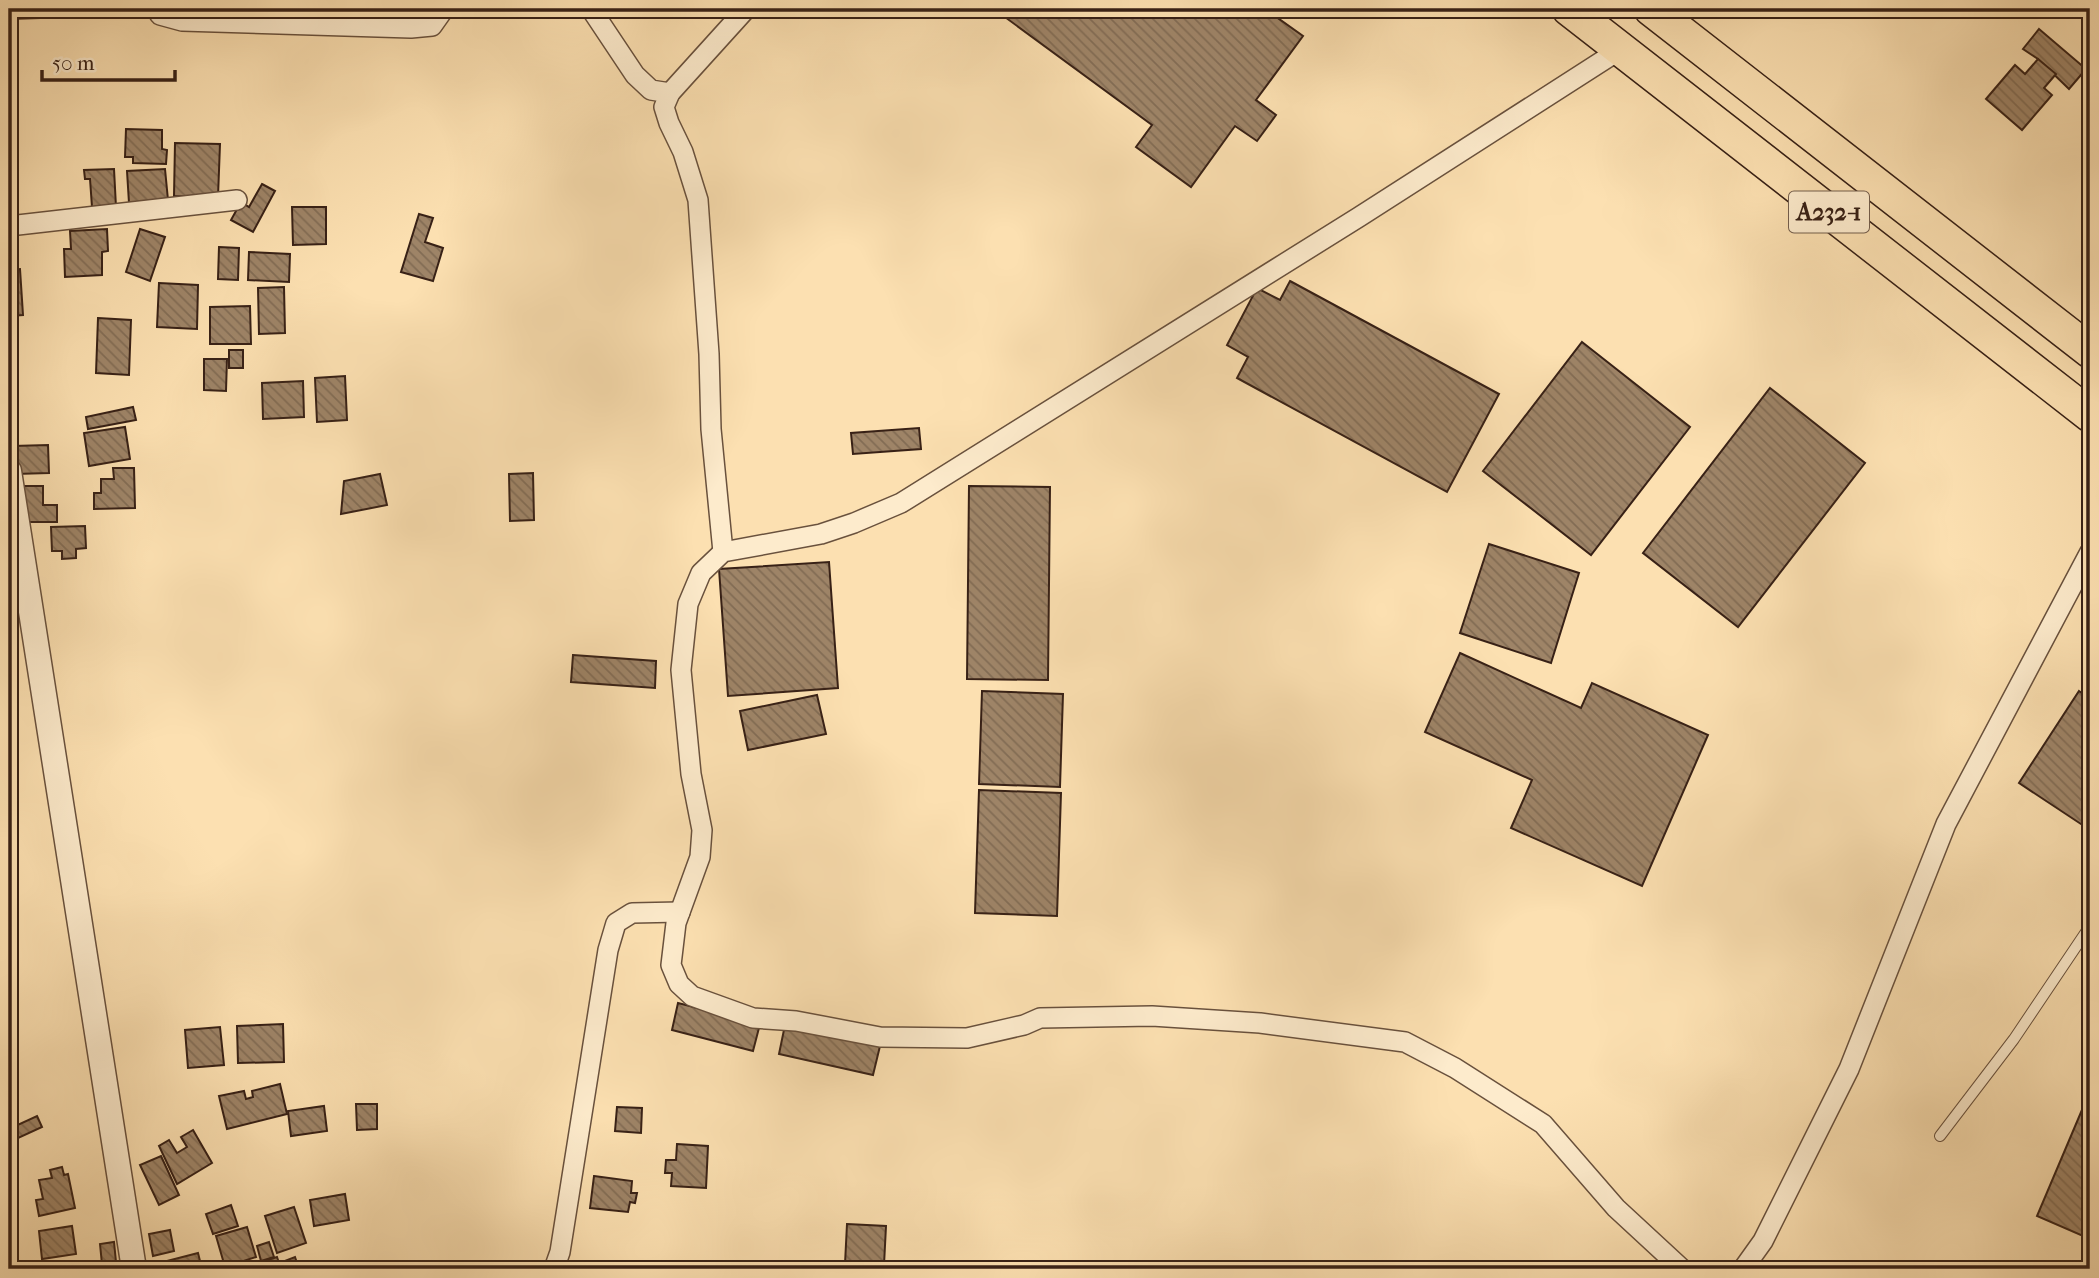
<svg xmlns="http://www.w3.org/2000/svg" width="2099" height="1278" font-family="'IM FELL French Canon',serif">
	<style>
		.building { fill: url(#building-back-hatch); stroke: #382116; stroke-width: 2 }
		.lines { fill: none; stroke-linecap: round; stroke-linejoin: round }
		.service-casing { stroke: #69513d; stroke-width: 12 }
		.minor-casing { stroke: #69513d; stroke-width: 22 }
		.tertiary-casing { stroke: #69513d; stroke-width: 27 }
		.trunk-casing { stroke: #382116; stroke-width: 36 }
		.service { stroke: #fdebcc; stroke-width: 10 }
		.minor { stroke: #fdebcc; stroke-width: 19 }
		.tertiary { stroke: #fdebcc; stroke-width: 24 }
		.trunk { stroke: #fce0b1; stroke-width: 33 }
		.labels { text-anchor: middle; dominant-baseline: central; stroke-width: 6; stroke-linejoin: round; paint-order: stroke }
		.shield { fill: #fdebcc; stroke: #735e4d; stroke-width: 2 }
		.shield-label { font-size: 24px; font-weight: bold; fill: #382116 }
	</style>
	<defs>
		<pattern id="building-back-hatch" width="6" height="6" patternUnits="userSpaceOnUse" patternTransform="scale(1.75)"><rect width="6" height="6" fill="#9e8467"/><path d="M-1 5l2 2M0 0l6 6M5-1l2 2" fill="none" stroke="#826c54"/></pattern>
	</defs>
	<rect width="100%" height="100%" fill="#fce0b1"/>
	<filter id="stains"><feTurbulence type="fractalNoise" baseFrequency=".00286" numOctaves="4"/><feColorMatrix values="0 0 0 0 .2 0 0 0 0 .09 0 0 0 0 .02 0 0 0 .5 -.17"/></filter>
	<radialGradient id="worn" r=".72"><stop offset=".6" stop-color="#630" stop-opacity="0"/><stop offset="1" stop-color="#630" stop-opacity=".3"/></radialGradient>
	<!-- building -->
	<g class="building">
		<path d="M9,9H40V18L9,19Z"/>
		<rect x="60" y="9" width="56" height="7"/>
		<path d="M994,9H1265L1303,36L1256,100L1276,115L1257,141L1235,126L1191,187L1136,147L1152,125Z"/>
		<path d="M2039,29L2086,69L2069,89L2038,59L2023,49Z"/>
		<path d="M2038,59L2056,74L2044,88L2052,95L2022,130L1986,99L2015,65L2025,74Z"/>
		<path d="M126,129L162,130V149L167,150L166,164L133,163V157H125Z"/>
		<path d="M175,143L220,144L218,197L174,196Z"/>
		<path d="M114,169L116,207H92L90,179H85L84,170Z"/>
		<path d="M165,169L168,200L129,203L127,171Z"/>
		<path d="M262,184L275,191L253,232L231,220L241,202L249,207Z"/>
		<path d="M292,207H326V244L293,245Z"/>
		<path d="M419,214L433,218L425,242L443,248L433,281L401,272Z"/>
		<path d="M107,229L108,251L102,252V275L65,277L64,249H71L70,231Z"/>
		<path d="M140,229L165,237L150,281L126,272Z"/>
		<path d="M219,247L239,248L238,280L218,279Z"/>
		<path d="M249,252L290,254L289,282L248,280Z"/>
		<path d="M20,269L23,315L9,316V270Z"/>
		<path d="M1290,281L1499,394L1447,492L1237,378L1248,357L1227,345L1257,288L1280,300Z"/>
		<path d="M159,283L198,285L197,329L157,327Z"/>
		<path d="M284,287L285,333L259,334L258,288Z"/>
		<path d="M250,306L251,344H210V307Z"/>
		<path d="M98,318L131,320L129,375L96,373Z"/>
		<path d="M1582,342L1690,427L1591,555L1483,471Z"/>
		<rect x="229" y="350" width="14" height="18"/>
		<path d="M204,359H227L226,391L204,390Z"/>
		<path d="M345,376L347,420L317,422L315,378Z"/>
		<path d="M303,381L304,417L263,419L262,383Z"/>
		<path d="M1770,388L1865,463L1738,627L1643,553Z"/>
		<path d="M133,407L136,420L88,429L86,417Z"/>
		<path d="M125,427L130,459L89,466L84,433Z"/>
		<path d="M919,428L921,449L853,454L851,433Z"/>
		<path d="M48,445L49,473L15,474L13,446Z"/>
		<path d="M113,468H134L135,508L94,509V493H101V479H114Z"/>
		<path d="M533,473L534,520L510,521L509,474Z"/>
		<path d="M380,474L387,505L341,514L344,481Z"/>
		<path d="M24,486H43V505H57V522H24Z"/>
		<path d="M969,486L1050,487L1048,680L967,679Z"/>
		<path d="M85,526L86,548L76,549V558L62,559V551H52L51,527Z"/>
		<path d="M1489,544L1579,573L1551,663L1460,633Z"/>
		<path d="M829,562L838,688L728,696L719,569Z"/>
		<path d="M1460,653L1581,708L1592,683L1708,735L1642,886L1511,828L1532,780L1425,732Z"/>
		<path d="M573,655L656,661L655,688L571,682Z"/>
		<path d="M982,691L1063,694L1060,787L979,784Z"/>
		<path d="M2079,691L2090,699V830L2019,783Z"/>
		<path d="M817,695L826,734L748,750L740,711Z"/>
		<path d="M979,790L1061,793L1057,916L975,913Z"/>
		<path d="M678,1003L760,1024L753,1051L672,1030Z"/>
		<path d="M283,1024L284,1062L238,1063L237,1026Z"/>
		<path d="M785,1025L880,1046L873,1075L779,1054Z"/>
		<path d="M220,1027L224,1065L188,1068L185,1030Z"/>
		<path d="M280,1084L287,1114L227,1129L219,1096L244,1091L246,1099L253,1097L252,1091Z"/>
		<path d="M2090,1091V1239L2037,1216Z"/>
		<path d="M356,1104H377V1129L357,1130Z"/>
		<path d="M324,1106L327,1131L291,1136L288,1111Z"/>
		<path d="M617,1107L642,1108L641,1133L615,1131Z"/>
		<path d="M37,1116L42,1127L16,1139L11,1128Z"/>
		<path d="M193,1130L212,1163L177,1184L159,1146L169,1140L177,1153L187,1147L181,1137Z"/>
		<path d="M677,1144L708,1146L706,1188L671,1186L672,1173H665L666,1160H676Z"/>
		<path d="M161,1156L179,1195L159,1205L140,1165Z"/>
		<path d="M62,1167L64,1175L68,1174L75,1208L39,1216L36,1200L43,1199L39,1180L52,1178L50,1170Z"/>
		<path d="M594,1176L632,1181L631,1193H637L635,1203L630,1202L628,1212L590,1208Z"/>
		<path d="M345,1194L349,1220L314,1226L310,1200Z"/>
		<path d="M231,1205L238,1226L213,1234L206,1214Z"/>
		<path d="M294,1207L306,1243L277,1253L265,1216Z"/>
		<path d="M847,1224L886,1226L884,1265L845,1264Z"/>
		<path d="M72,1226L76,1254L42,1259L39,1231Z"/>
		<path d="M247,1227L256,1257L225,1267L216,1236Z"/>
		<path d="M170,1230L174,1251L153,1256L149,1234Z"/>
		<path d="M114,1242L116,1262L102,1264L100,1244Z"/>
		<path d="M269,1242L274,1257L261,1261L257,1246Z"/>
		<path d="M198,1253L202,1269H169L167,1261Z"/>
		<path d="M277,1257L281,1269H250L249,1266Z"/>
		<path d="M295,1257L299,1269H285L282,1262Z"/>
	</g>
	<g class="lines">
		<!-- service casing -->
		<g class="service-casing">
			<path id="service" d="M1940,1136L2014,1039L2090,926"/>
		</g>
		<!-- minor casing -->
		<g class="minor-casing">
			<g id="minor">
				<path d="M156,9L160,15L182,21L411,28L432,26L444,9"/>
				<path d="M591,9L635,75L651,90L670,93"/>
				<path d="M1621,49L1359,217L901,503L854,523L821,534L723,552L701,573L688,604L681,670L691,774L702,830L700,857L676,923L671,965L679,984L692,996L753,1018L796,1021L880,1037L967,1038L1024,1025L1040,1018L1152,1016L1260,1023L1405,1042L1455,1068L1543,1124L1616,1208L1682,1269"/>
				<path d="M9,226L237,200"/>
				<path d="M723,552L711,429L709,354L698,200L683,152L669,123L664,107L670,93L746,9"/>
				<path d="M554,1269L560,1252L608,950L616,923L632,913L680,912"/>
				<path d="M1743,1269L1763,1241L1849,1069L1946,824L2090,552"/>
			</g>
		</g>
		<!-- tertiary casing -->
		<g class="tertiary-casing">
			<path id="tertiary" d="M9,471L134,1269"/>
		</g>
		<!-- trunk casing -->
		<g class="trunk-casing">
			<g id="trunk">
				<path d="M1569,9L2090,415"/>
				<path d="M1651,9L2090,351"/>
			</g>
		</g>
		<!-- service -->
		<use href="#service" class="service"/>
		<!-- minor -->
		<use href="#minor" class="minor"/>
		<!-- tertiary -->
		<use href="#tertiary" class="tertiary"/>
		<!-- trunk -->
		<use href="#trunk" class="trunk"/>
	</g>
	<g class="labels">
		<!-- shield labels -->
		<rect class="shield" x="1789" y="191.5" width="80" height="41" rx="5"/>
		<g class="shield-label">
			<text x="1829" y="212">A232-1</text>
		</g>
	</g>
	<!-- margin -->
	<rect width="2099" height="1278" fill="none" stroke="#fce0b1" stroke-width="35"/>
	<rect x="10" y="10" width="2078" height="1257" fill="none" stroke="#382116" stroke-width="3.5"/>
	<rect x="18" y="18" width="2064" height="1243" fill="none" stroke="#382116" stroke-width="2"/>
	<!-- scale -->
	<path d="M42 70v10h133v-10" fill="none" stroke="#382116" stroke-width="3.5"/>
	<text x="52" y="70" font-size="21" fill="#382116" stroke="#fdebcc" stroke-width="5" paint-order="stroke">50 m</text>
	<rect width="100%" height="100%" filter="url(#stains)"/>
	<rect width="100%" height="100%" fill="url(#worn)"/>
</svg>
